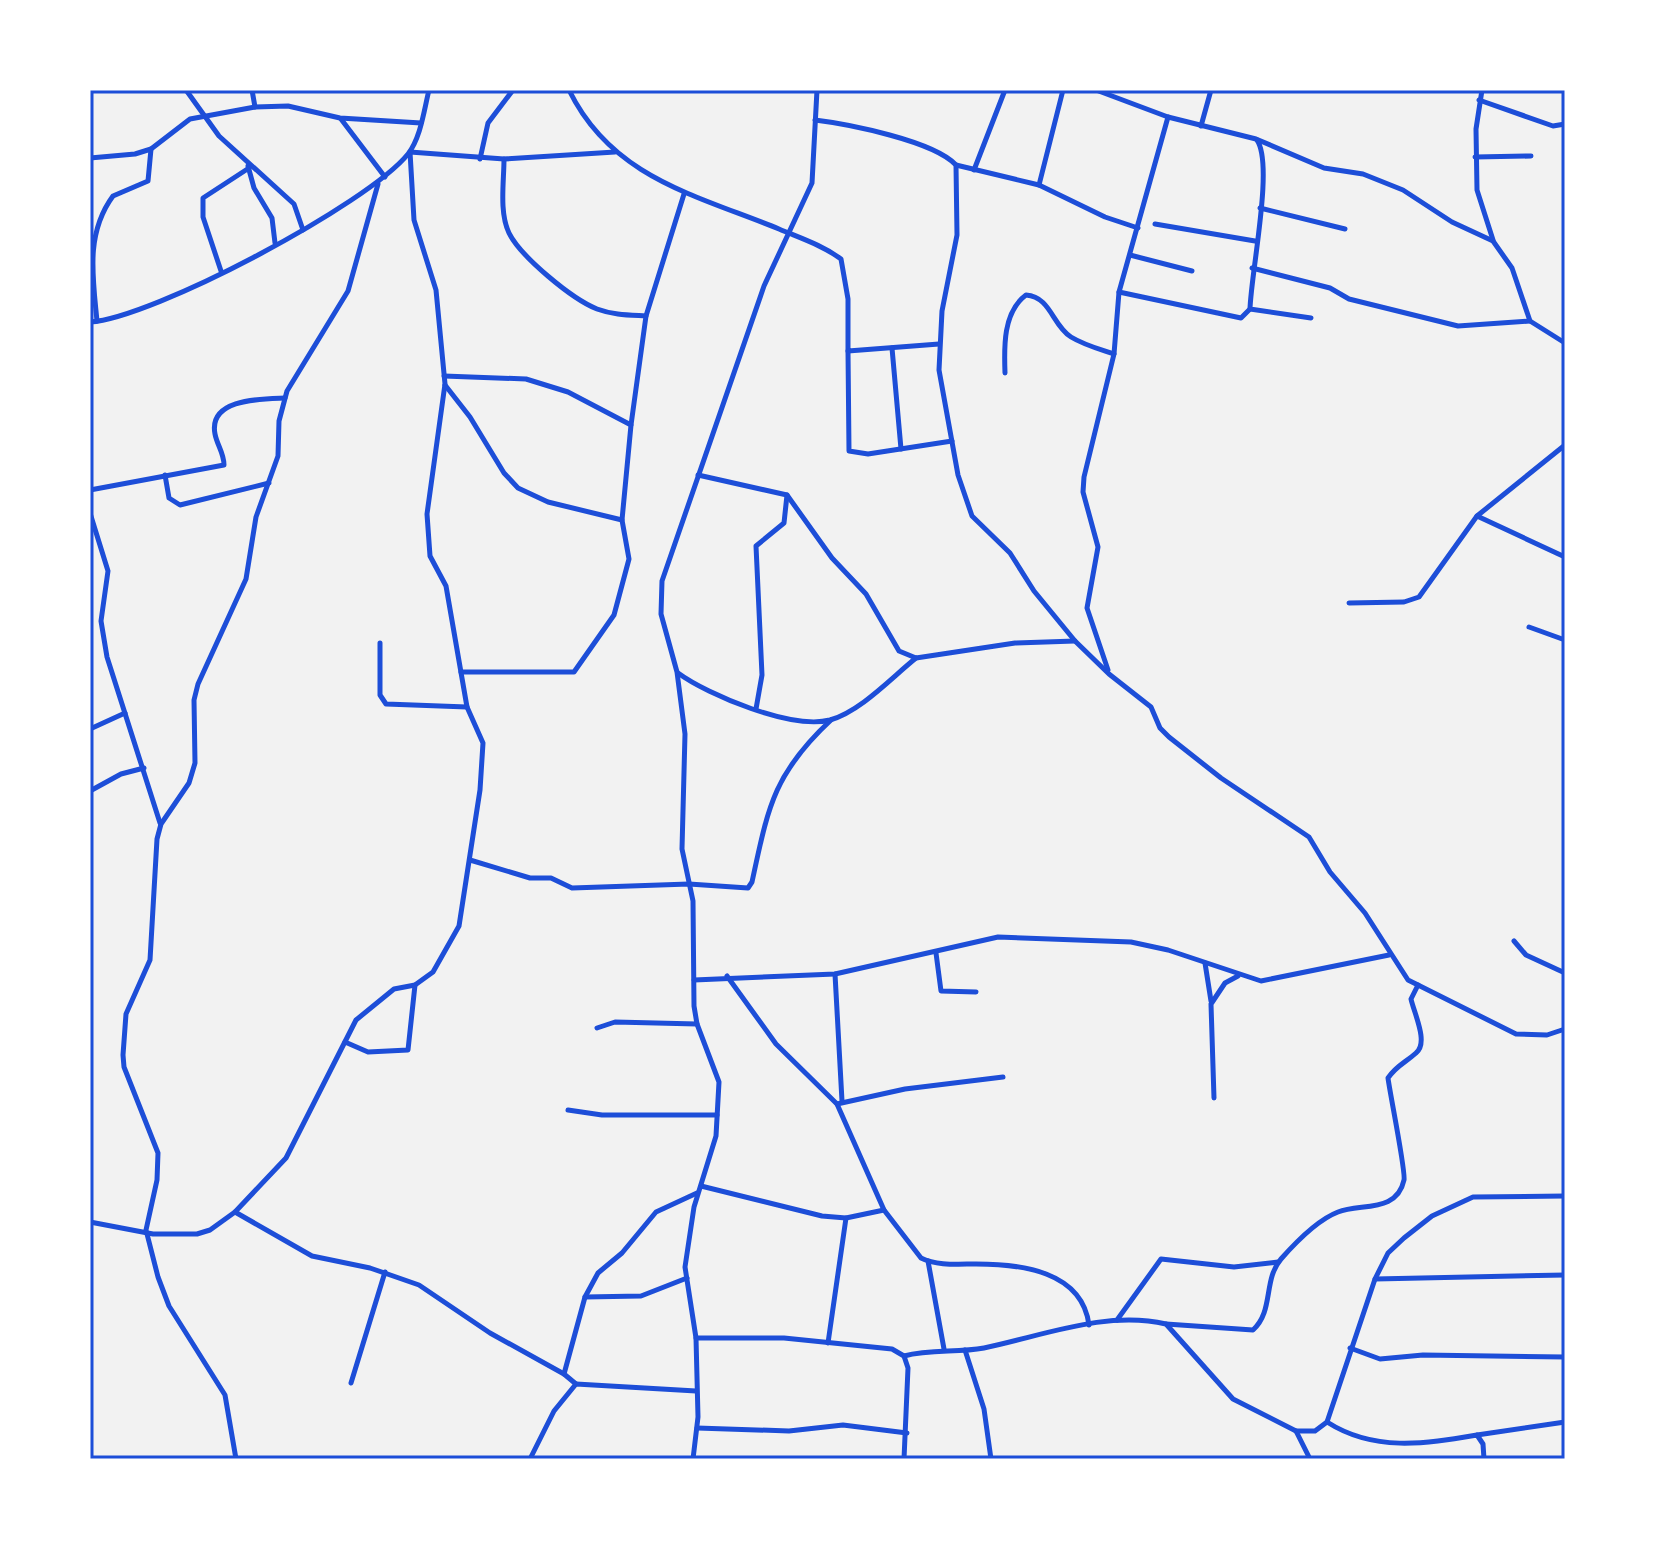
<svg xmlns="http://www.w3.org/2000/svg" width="1655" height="1549" font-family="'Public Sans',sans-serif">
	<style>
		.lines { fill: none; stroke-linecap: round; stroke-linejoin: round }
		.minor { stroke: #1d4ed8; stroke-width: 5 }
		.neatline { fill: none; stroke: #1d4ed8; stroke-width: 3 }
	</style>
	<rect width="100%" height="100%" fill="#f2f2f2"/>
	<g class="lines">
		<!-- minor -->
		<g class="minor">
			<path d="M186,90L219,136L294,204L303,230"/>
			<path d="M252,90L255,107"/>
			<path d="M569,90C612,178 696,195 779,229C800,238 822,245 841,259L848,299V351L939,344"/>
			<path d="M1096,90L1168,117L1256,139L1324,168L1363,174L1403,190L1452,222L1493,241L1512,268L1530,321L1565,343"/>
			<path d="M1482,90L1476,129L1477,190L1493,240"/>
			<path d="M1479,100L1553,126L1565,124"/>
			<path d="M341,119L385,177"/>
			<path d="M815,120C848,124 934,141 956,165L957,235L942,311L939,370L958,475L972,516L1010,553L1034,591L1075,641L1109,674L1151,707L1160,728L1169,737L1221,778L1309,837L1330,872L1365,913L1408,980L1516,1034L1547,1035L1565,1029"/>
			<path d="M1201,126L1211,90"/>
			<path d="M1257,140C1274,165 1251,272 1250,309L1311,318"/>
			<path d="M1475,157L1531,156"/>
			<path d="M90,158L135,154L151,149L190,119L255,107L288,106L340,118L421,123"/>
			<path d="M480,159L488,123L513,90"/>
			<path d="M504,159C504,182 499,212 509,233C521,257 572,299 597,309C613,315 630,315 646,316"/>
			<path d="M956,165L1039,185L1105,217L1138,228"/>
			<path d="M248,166L254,188L272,218L275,243"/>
			<path d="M974,170L1005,90"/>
			<path d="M1039,185L1063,90"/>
			<path d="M1260,208L1345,229"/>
			<path d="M1155,224L1255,241"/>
			<path d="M1130,255L1192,271"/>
			<path d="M1252,268L1330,288L1349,299L1458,326L1530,321"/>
			<path d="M221,271L203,217V198L249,168"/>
			<path d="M1119,292L1241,318L1250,309"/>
			<path d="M97,321C93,278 85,234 113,196L148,181L151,149"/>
			<path d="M90,322C153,318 368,204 408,154C421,137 424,110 429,90"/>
			<path d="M892,348L901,449"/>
			<path d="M848,351L849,451L868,454L952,441"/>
			<path d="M1005,373C1004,347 1003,312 1026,295C1051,297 1052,325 1071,337C1084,345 1099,349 1114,354"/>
			<path d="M444,376L526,379L568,392L631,425L622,520L629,559L614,615L574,672H461"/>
			<path d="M445,385L470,417L504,473L518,488L548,502L622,520"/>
			<path d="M631,425L646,316L684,194"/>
			<path d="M165,475L169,498L180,505L269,483"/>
			<path d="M698,475L787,495L832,558L866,594L899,651L916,658L1015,643L1075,641"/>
			<path d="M90,490L224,465C224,453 217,445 215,434C208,398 263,399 285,398"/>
			<path d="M90,513L108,571L101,621L107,657L160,823"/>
			<path d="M1477,516L1565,557"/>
			<path d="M1349,603L1404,602L1419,597L1477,516L1565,445"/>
			<path d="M1529,627L1565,640"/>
			<path d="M380,643V695L386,704L467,707"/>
			<path d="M1108,670L1087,608L1098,547L1083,492L1084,477L1114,354L1119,292L1168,117"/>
			<path d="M678,673C708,695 792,730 830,720C861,711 891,678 916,658"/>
			<path d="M756,709L762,675L756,546L784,523L787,495"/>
			<path d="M90,729L125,713"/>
			<path d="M90,791L121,774L144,768"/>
			<path d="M470,860L530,878H551L572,888L689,884L748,888L752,882C768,808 773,774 831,720"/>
			<path d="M1514,941L1526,955L1565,973"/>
			<path d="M936,953L941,991L976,992"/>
			<path d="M1205,963L1211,1001"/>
			<path d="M835,974L842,1101"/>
			<path d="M727,976L776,1044L837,1104L884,1210L921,1258C937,1266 958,1264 976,1264C1021,1264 1082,1271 1089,1325"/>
			<path d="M694,980L835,974L998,937L1131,942L1168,950L1261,981L1389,955"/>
			<path d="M597,1028L615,1022L697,1024"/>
			<path d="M345,1042L368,1052L408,1050L415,985"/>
			<path d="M1214,1098L1211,1004L1225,983L1238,976"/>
			<path d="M837,1104L905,1089L1003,1077"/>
			<path d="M568,1110L602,1115H717"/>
			<path d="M701,1186L822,1216L846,1218L884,1210"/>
			<path d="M235,1212L312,1256L370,1268L419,1285L490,1333L564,1374"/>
			<path d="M90,1222L153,1234H197L210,1230L235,1212L286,1158L356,1020L394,989L415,985L433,972L459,926L480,790L483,743L467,707L446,586L430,556L427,514L445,384L436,290L414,220L410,152L504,159L615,152"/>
			<path d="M928,1261L944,1349"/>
			<path d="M1375,1279L1565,1275"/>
			<path d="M585,1297L641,1296L687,1278"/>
			<path d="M1117,1320L1161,1259L1234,1267L1278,1262"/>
			<path d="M1166,1324L1253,1330C1274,1311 1263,1280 1281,1259C1296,1242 1317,1220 1338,1212C1361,1203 1397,1213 1404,1180C1406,1172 1390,1094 1388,1078C1397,1065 1405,1063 1416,1053C1429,1043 1414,1013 1411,999L1418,985"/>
			<path d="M696,1338H784L892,1349L904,1356L908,1368L904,1459"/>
			<path d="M828,1343L846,1218"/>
			<path d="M1350,1348L1380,1359L1423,1355L1565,1357"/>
			<path d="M965,1350L984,1409L991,1459"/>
			<path d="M904,1356C931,1349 957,1353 984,1348C1042,1336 1106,1310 1166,1324L1233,1399L1296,1431L1310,1459"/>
			<path d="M351,1383L385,1272"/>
			<path d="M576,1384L564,1374L585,1297L598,1273L622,1253L656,1212L697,1193"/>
			<path d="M1327,1422C1374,1452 1424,1444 1477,1435L1483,1444L1484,1459"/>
			<path d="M697,1428L789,1431L843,1425L907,1433"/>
			<path d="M1296,1431H1315L1327,1422L1375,1279L1388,1253L1404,1238L1432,1216L1473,1197L1565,1196"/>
			<path d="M1477,1435L1565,1422"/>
			<path d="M236,1459L225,1395L169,1306L158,1277L146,1230L157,1180L158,1153L124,1067L123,1055L126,1014L150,960L157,839L161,824L189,783L195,763L194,700L198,684L246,579L256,517L278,456L279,421L287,391L348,291L378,184"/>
			<path d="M530,1459L554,1411L576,1384L696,1391"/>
			<path d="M693,1459L698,1417L696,1338L685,1267L694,1207L716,1136L719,1082L697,1024L694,1006L693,901L682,849L685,734L677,672L661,614L662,581L764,286L812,183L817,90"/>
		</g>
	</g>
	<!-- border -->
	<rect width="1655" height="1549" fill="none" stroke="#ffffff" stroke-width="184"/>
	<rect x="92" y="92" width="1471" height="1365" class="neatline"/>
</svg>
